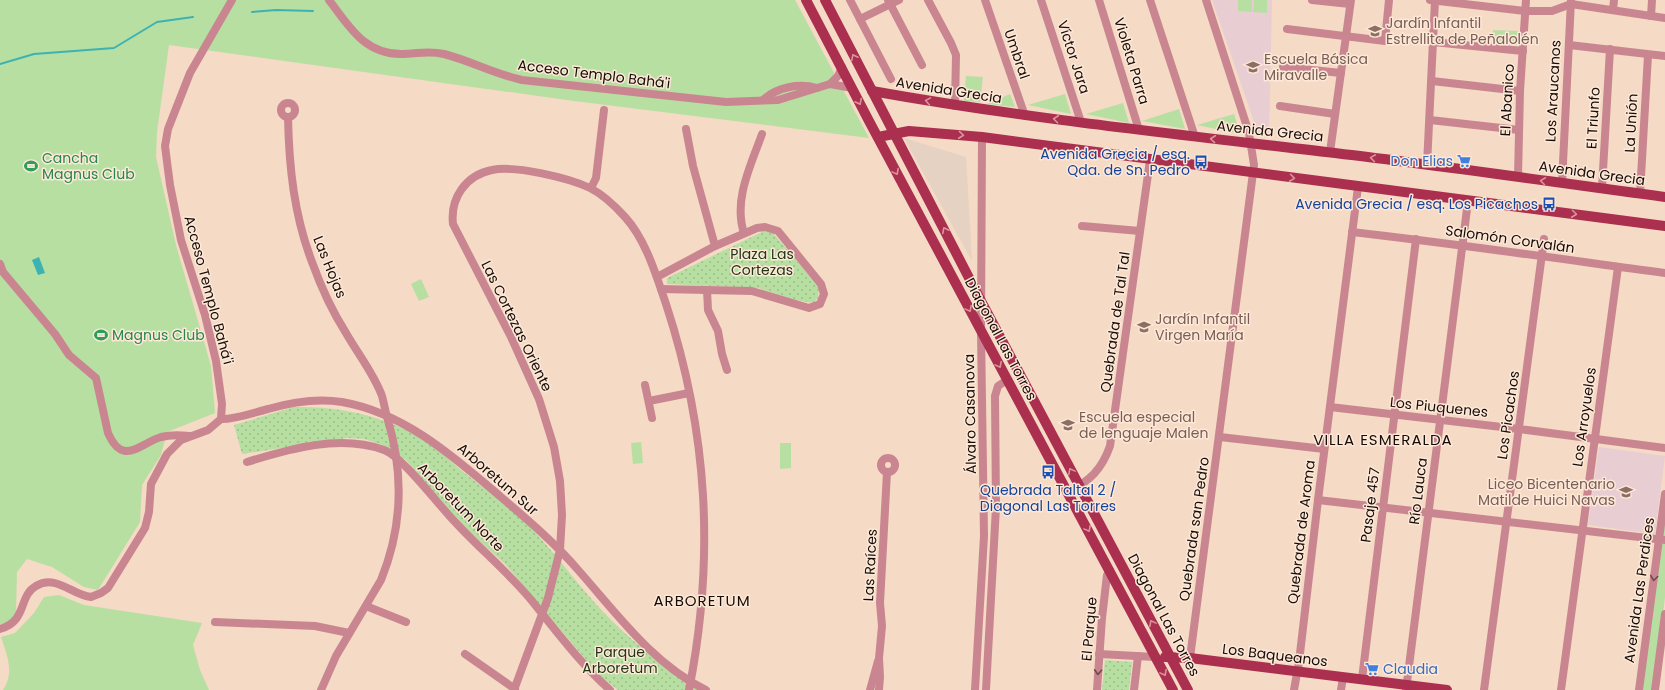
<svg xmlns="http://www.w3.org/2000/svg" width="1665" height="690" font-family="Poppins,sans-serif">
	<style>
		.industrial { fill: #e5d2c2 }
		.education { fill: #e8ced2 }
		.grass { fill: #b7dfa2 }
		.park { fill: url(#park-dots) }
		.water { fill: url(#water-ripples) }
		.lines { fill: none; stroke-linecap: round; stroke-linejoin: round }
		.stream { stroke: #3cb2b3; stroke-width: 2 }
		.minor { stroke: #ca8690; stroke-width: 8 }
		.major { stroke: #ab304f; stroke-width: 10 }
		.oneway { stroke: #d9959a }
		.oneway2 { stroke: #70494b }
		.labels { text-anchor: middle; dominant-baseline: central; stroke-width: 3; stroke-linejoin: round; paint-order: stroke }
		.education-label { font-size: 14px; fill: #785e54; stroke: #fee8d8; text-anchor: start }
		.street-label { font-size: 14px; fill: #150c06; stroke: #fee8d8 }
		.transit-label { font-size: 14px; fill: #164399; stroke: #fee8d8; text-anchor: end }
		.leisure-label { font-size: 14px; fill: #27864d; stroke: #fee8d8; text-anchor: start }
		.shop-label { font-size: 14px; fill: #366cbe; stroke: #fee8d8; text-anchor: end }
		.park-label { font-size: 14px; fill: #213614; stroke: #fee8d8 }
		.neighbourhood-label { font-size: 15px; letter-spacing: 1px; fill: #150c06; stroke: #fee8d8 }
	</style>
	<defs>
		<pattern id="park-dots" width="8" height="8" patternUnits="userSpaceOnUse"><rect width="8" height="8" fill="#b7dfa2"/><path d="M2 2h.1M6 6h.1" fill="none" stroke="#9cbe8a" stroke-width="1.8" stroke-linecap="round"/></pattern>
		<pattern id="water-ripples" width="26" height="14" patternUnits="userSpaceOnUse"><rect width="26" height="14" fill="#3cb2b3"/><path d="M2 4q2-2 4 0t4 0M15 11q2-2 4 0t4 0" fill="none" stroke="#318f90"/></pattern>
	</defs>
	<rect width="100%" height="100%" fill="#f5dac5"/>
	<!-- industrial -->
	<path class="industrial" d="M904,138L966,157L972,261Z"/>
	<!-- education -->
	<g class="education">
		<path d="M1212,0H1272L1269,135L1258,133Z"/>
		<path d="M1599,447L1665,456L1655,534L1588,525Z"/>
	</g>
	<!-- grass -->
	<g class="grass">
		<path d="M0,0H795L869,138L574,101L169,45L157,132L156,157L176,245L211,366L215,413L167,432L161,455L142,485L140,522L98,590L84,587L52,567L27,559L17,572L16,613L7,624H0Z"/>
		<path d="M1238,0H1252V12L1238,11Z"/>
		<path d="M1254,0H1267V13L1253,12Z"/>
		<path d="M1493,30L1518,31L1517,45L1492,44Z"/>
		<path d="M966,76L983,77L980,102L964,101Z"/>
		<path d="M1010,94L1015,107L987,104Z"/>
		<path d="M1065,94L1071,114L1028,105Z"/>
		<path d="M1123,103L1129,123L1086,114Z"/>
		<path d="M1179,109L1185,129L1142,121Z"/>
		<path d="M1234,114L1240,134L1197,125Z"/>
		<path d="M421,279L429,297L419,301L411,284Z"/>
		<path d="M641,442L643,463L633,464L631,443Z"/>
		<path d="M780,443H791V468L780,469Z"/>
		<path d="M1665,516V597L1654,690H1641Z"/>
		<path d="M59,595L84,605L202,623L193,645L200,670L209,690H3C15,673 7,655 1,637L15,633L34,613L44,597Z"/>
	</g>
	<!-- park -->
	<g class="park">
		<path d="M764,231L773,233L819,287L818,298L813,303L795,300L758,288L667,284V278Z"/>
		<path d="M294,407C344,406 390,417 432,445C444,454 454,465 466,474C489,492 512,507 531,528C560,558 583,593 613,622C639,648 670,669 701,690H618L597,673L505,564L465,528L406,460L380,444L364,439L347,438L242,454L234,425Z"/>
		<path d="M1105,660L1132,662L1129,690H1102Z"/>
	</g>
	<!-- water -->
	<path class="water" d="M39,257L45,273L38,275L32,260Z"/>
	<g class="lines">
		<!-- stream -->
		<g class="stream">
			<path d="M252,12L276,10L313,11"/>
			<path d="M0,64L34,54L114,48L157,22L193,17"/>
		</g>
		<!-- minor -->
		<g class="minor">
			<path d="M329,0C349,26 364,54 401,54C417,54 428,50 444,54C471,61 495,74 522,80L726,102L778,100L830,84L852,88"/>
			<path d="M850,0L891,79"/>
			<path d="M888,0L922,65"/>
			<path d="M928,0L951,43L956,55L955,106"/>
			<path d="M985,0L1025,116"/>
			<path d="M1041,0L1081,122"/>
			<path d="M1099,0L1139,130"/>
			<path d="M1150,0L1195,137"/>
			<path d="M1312,0L1350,4"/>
			<path d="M1430,0L1525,11H1552L1571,4L1665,18"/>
			<path d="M1613,10L1614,0"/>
			<path d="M1651,16L1652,0"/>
			<path d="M860,19L899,0"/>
			<path d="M1287,29L1385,41L1389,0"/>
			<path d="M1433,42L1523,51"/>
			<path d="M1569,45L1665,56"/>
			<path d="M1283,67L1341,73"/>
			<path d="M1432,81L1520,91"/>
			<path d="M830,84L838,76L842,67"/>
			<path d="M763,100C777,87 799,83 817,88"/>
			<circle cx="288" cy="110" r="7"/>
			<path d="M1280,106L1335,114"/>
			<path d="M288,117C289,167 294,215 312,262C321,287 332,311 346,333C358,354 374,374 382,396C384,403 385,410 387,417C404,472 403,526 381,580L336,656L321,690"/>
			<path d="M1430,120L1519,130"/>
			<path d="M686,129L693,166L715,246"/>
			<path d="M1330,152L1351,0"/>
			<path d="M1427,165L1435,0"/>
			<path d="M1518,177L1520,91L1526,0"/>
			<path d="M1562,183L1571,1"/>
			<path d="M591,188L596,178L604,110"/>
			<path d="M1602,188L1610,49"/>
			<path d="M1640,194L1648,55"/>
			<path d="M1082,226L1140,231"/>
			<path d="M1352,232C1457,244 1561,259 1665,273"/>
			<path d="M744,233C733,200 751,165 762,134"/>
			<path d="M0,264L3,272L55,334L69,355L96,378L108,433C123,467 139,444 161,437C169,435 180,435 189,436"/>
			<path d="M657,277L715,246L757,228L765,227L778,231L821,284L824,294L820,304L809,308L752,291L661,289"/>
			<path d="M707,290L708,310L718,331L722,354L727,370"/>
			<path d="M645,385L652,418"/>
			<path d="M649,401L689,393"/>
			<path d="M1330,407L1519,429L1665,448"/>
			<path d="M221,419C237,419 252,413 268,409C292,402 317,398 342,402C405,413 454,457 501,497C528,520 556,544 579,571C618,615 653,664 706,690"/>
			<path d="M1220,437L1324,449"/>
			<circle cx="888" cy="465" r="7"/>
			<path d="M247,462C289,449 340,434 384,450C403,457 440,507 456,523C481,550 509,573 532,601C557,632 580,663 610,690"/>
			<path d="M1068,492C1090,481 1102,469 1110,446L1150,160"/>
			<path d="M1318,500L1665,540"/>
			<path d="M366,606L406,622"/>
			<path d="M215,622L315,626L349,633"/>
			<path d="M0,629C28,621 18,596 36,586C56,574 72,595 91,597L101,593L108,588L145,528L149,512L151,484L167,454L181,440L208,430L221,419L222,404L216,361L205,315L181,240L170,185L165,146L168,129L190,73L232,0"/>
			<path d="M465,654L515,689"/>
			<path d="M1099,654L1155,657"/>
			<path d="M1190,658L1254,165L1249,133L1206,0"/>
			<path d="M1362,679L1416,239"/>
			<path d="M514,690L548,598L560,550L562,515L560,481L554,447L539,399L511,337L453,224C450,198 466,175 492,170C515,165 569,178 590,188C602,194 616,207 625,217C646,240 656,275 666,304C708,432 715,558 689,690"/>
			<path d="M870,690L878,661"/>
			<path d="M879,690L880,677L879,658L882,626L880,603L887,472"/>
			<path d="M975,690L984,536L981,331L982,137"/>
			<path d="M986,690L996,507L995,396L998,386L1007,380"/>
			<path d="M1097,690L1102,618L1107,575L1110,570"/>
			<path d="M1134,690L1138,656"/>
			<path d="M1294,690L1299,662L1318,500L1358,187"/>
			<path d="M1341,690L1343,677"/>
			<path d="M1406,690L1468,201"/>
			<path d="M1484,690L1544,239"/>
			<path d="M1561,690L1618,267"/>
			<path d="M1639,690L1665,494"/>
			<path d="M1655,690L1665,614"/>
		</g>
		<!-- major -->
		<g class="major">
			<path d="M806,0L869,121L1173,690"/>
			<path d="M825,0L981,301L1188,690"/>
			<path d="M872,91C1023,118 1175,134 1326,152C1439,165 1552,182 1665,197"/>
			<path d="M878,137L909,131L982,137L1665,226"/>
			<path d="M1165,657L1190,658L1447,690"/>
		</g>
	</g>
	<!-- one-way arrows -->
	<defs><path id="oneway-chevron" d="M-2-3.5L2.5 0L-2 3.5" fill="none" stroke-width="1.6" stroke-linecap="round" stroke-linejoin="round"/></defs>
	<g class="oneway">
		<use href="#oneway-chevron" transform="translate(854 57) rotate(-117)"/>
		<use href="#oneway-chevron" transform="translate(928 101) rotate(-170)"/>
		<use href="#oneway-chevron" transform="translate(859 102) rotate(63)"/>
		<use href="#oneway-chevron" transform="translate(1056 119) rotate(-173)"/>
		<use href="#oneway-chevron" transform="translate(961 135) rotate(6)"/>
		<use href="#oneway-chevron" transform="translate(1213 139) rotate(-174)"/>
		<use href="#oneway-chevron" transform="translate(1373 158) rotate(-172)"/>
		<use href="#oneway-chevron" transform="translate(896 172) rotate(62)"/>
		<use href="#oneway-chevron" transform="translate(1292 178) rotate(8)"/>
		<use href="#oneway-chevron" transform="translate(1543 181) rotate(-172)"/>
		<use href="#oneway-chevron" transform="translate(1574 214) rotate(7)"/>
		<use href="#oneway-chevron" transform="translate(945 230) rotate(-117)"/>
		<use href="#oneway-chevron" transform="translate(969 309) rotate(62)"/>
		<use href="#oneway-chevron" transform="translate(999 365) rotate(62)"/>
		<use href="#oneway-chevron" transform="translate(1071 471) rotate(-118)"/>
		<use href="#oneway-chevron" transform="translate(1088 529) rotate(62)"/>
		<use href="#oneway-chevron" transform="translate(1152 623) rotate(-118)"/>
		<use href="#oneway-chevron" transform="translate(1164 673) rotate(62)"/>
	</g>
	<g class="oneway2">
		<use href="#oneway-chevron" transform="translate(1654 578) rotate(98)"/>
		<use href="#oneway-chevron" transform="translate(1098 672) rotate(93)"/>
	</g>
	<!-- icons -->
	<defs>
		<g id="school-bare" transform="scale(1.08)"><path d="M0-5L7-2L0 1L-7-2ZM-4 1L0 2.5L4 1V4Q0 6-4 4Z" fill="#8d6e63" stroke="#fee8d8" stroke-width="2.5" paint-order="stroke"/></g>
		<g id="supermarket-bare" transform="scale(1.08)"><path d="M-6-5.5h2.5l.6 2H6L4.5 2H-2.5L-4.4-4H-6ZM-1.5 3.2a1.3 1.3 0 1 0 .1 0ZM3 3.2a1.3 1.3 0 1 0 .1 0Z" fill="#3f7fe0" stroke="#fee8d8" stroke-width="2.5" paint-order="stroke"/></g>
		<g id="bus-bare" transform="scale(1.08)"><path d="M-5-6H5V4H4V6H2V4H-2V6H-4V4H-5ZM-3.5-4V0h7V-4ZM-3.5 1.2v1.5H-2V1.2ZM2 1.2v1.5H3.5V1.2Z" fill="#1a4fb4" stroke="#fee8d8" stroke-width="2.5" paint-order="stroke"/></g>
		<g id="stadium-bare" transform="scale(1.08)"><path d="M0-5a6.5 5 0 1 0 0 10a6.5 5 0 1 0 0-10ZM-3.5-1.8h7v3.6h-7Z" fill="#2e9e5b" stroke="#fee8d8" stroke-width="2.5" paint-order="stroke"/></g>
	</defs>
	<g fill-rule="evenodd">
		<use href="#school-bare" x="1375" y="31"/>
		<use href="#school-bare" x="1253" y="67"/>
		<use href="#supermarket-bare" x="1464" y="161"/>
		<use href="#bus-bare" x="1201" y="162"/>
		<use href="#stadium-bare" x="31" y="166"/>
		<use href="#bus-bare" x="1549" y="204"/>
		<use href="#school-bare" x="1144" y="327"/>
		<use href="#stadium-bare" x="101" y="335"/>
		<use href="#school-bare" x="1068" y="425"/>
		<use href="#bus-bare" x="1048" y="472"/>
		<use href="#school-bare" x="1626" y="492"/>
		<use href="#supermarket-bare" x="1372" y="669"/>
	</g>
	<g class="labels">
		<!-- education labels -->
		<g class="education-label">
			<text x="1386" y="23">Jardín Infantil<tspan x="1386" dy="16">Estrellita de Peñalolén</tspan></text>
			<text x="1264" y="59">Escuela Básica<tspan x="1264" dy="16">Miravalle</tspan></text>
			<text x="1155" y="319">Jardín Infantil<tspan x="1155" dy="16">Virgen María</tspan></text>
			<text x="1079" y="417">Escuela especial<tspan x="1079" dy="16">de lenguaje Malen</tspan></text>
			<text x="1615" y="484" text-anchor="end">Liceo Bicentenario<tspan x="1615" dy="16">Matilde Huici Navas</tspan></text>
		</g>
		<!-- street labels -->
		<g class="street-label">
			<text transform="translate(1017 54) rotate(71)">Umbral</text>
			<text transform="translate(1074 57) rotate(72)">Víctor Jara</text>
			<text transform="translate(1132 61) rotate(73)">Violeta Parra</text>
			<text transform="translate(594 74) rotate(7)">Acceso Templo Bahá'i</text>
			<text transform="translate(949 90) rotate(9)">Avenida Grecia</text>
			<text transform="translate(1553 91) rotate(-87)">Los Araucanos</text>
			<text transform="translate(1507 100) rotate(-87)">El Abanico</text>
			<text transform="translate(1593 118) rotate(-87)">El Triunfo</text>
			<text transform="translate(1631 123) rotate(-87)">La Unión</text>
			<text transform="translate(1270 131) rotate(6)">Avenida Grecia</text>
			<text transform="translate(1592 173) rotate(8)">Avenida Grecia</text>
			<text transform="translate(1510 239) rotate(8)">Salomón Corvalán</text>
			<text transform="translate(330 267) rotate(68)">Las Hojas</text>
			<text transform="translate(209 290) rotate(75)">Acceso Templo Bahá'i</text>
			<text transform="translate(1115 322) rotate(-82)">Quebrada de Tal Tal</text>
			<text transform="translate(517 326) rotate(64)">Las Cortezas Oriente</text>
			<text transform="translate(1001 339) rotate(62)">Diagonal Las Torres</text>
			<text transform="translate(1439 407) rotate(6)">Los Piuquenes</text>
			<text transform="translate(970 414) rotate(-91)">Álvaro Casanova</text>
			<text transform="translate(1508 415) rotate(-82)">Los Picachos</text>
			<text transform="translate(1584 417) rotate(-82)">Los Arroyuelos</text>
			<text transform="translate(498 479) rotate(41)">Arboretum Sur</text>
			<text transform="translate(1418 491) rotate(-83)">Río Lauca</text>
			<text transform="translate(1370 505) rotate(-83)">Pasaje 457</text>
			<text transform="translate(461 507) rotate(46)">Arboretum Norte</text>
			<text transform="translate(1194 529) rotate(-82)">Quebrada san Pedro</text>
			<text transform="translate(1301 532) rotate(-83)">Quebrada de Aroma</text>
			<text transform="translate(870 565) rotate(-87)">Las Raíces</text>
			<text transform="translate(1639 590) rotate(-82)">Avenida Las Perdices</text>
			<text transform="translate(1164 615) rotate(62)">Diagonal Las Torres</text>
			<text transform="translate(1089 629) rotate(-85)">El Parque</text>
			<text transform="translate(1275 655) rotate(7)">Los Baqueanos</text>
		</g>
		<!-- transit labels -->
		<g class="transit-label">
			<text x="1190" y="154">Avenida Grecia / esq.<tspan x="1190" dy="16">Qda. de Sn. Pedro</tspan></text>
			<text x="1538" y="204">Avenida Grecia / esq. Los Picachos</text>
			<text x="1048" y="490" text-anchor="middle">Quebrada Taltal 2 /<tspan x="1048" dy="16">Diagonal Las Torres</tspan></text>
		</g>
		<!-- leisure labels -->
		<g class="leisure-label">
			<text x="42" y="158">Cancha<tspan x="42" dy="16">Magnus Club</tspan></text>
			<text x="112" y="335">Magnus Club</text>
		</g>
		<!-- shop labels -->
		<g class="shop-label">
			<text x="1453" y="161">Don Elias</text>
			<text x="1383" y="669" text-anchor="start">Claudia</text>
		</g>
		<!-- park labels -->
		<g class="park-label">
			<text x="762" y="254">Plaza Las<tspan x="762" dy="16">Cortezas</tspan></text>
			<text x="620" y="652">Parque<tspan x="620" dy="16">Arboretum</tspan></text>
		</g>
		<!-- neighbourhood labels -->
		<g class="neighbourhood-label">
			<text x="1383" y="439">VILLA ESMERALDA</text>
			<text x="702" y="600">ARBORETUM</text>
		</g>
	</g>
</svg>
